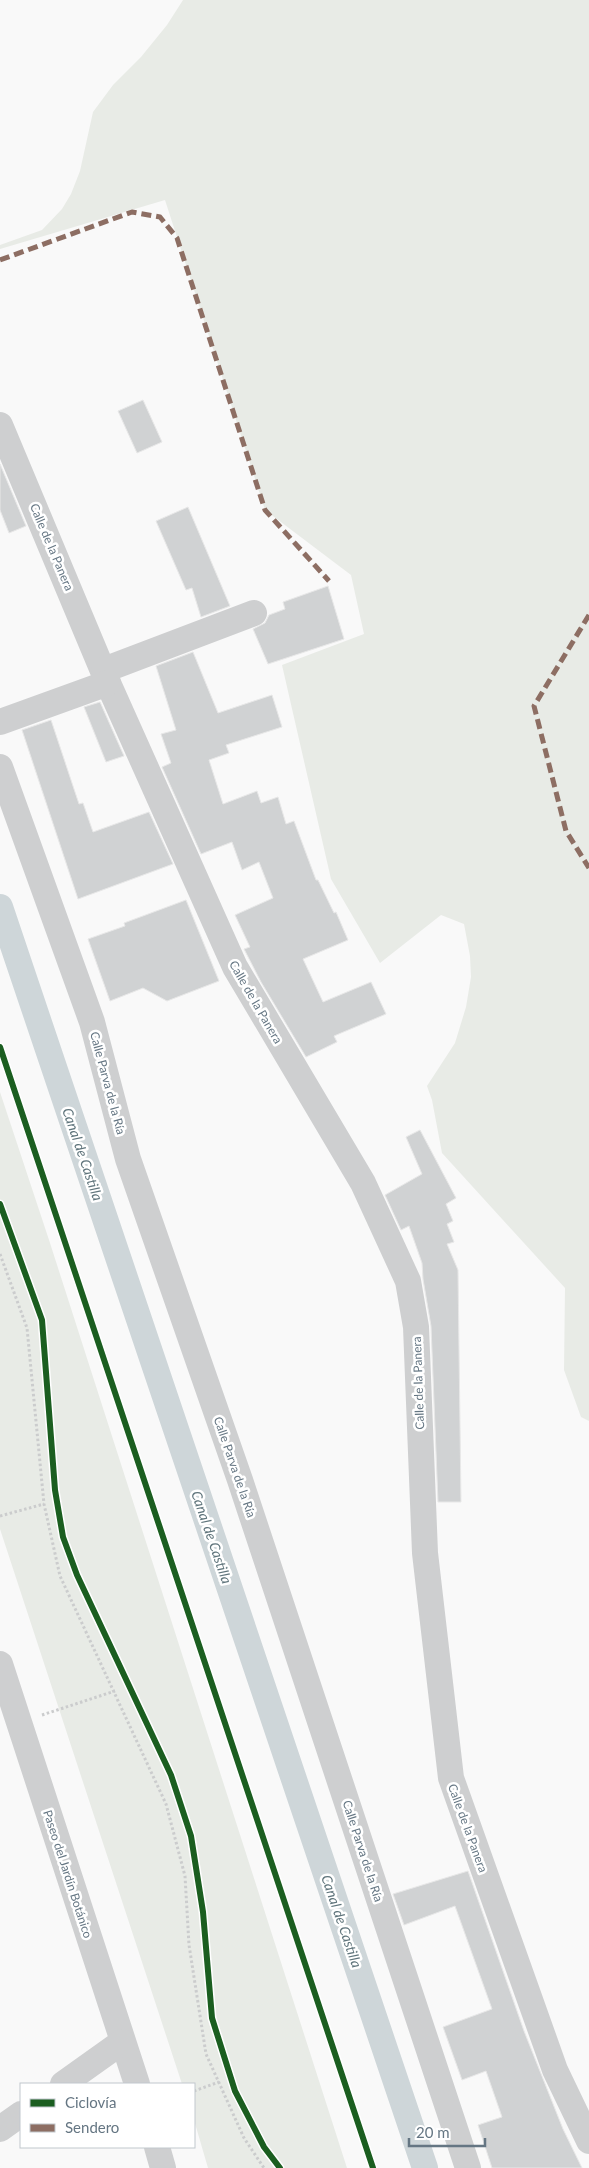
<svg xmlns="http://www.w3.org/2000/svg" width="589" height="2168" font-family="Lato,sans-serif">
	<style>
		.green { fill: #e8ebe6 }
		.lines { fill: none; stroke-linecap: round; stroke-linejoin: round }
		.canal { stroke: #ced6d9; stroke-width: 26 }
		.building { fill: #d0d2d3; stroke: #e8e8e8 }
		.path { stroke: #cbcccd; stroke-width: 3; stroke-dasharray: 2.5 2.5; stroke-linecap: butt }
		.street { stroke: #cecfd0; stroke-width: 26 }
		.quiet { stroke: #8d6e63; stroke-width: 5; stroke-dasharray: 10 5; stroke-linecap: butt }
		.cycleway-casing { stroke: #fff; stroke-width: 9 }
		.cycleway { stroke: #1b5e20; stroke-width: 6 }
		.labels { text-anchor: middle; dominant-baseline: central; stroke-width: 5; stroke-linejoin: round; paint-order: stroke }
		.street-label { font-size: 12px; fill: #657683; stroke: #fff }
		.water-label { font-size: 14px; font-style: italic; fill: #60757c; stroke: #fff }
	</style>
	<rect width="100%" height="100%" fill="#f9f9f9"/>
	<!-- green -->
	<g class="green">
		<path d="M183,0H589V1421L581,1417L564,1370L565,1288L442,1153L432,1100L427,1086L455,1043L466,1007L471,977L470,956L464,924L441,915L380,963L331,879L282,665L364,634L351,575L265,510L165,200L0,249V245L42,230L62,209L71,194L80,171L93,112L113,85L141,57L167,25Z"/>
		<path d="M0,1092L50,1243L347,2168H208L194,2120V2084H182L0,1529Z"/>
	</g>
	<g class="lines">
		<!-- canal -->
		<path class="canal" d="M0,907L425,2168"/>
	</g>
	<!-- building -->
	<g class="building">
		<path d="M143,400L162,442L137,453L118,411Z"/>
		<path d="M0,464L26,526L9,533L0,510Z"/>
		<path d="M188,507L230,606L201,617L192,588L186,590L156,521Z"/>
		<path d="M328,586L344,639L268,664L253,629L265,623L269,615L285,609L283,602Z"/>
		<path d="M193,652L218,713L272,695L282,727L226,745L229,753L209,760L223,804L257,791L261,803L278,797L286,824L294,821L316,880H318L334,913L336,912L348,940L303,959L323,1002L371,982L386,1014L334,1036L337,1042L306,1057L261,982L244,949L250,947L235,915L273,898L259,862L242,870L232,842L201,854L162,767L171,763L161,734L176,730L156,666Z"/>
		<path d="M100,702L124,756L106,762L84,707Z"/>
		<path d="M51,720L79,804L83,803L93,832L149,812L173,864L78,899L22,730Z"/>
		<path d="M186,900L219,981L167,1001L143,988L110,1001L88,939L125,926L124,923Z"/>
		<path d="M420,1130L456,1198L446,1204L453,1221L447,1224L454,1242L447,1244L458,1270L461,1502H438L431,1326L423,1279L422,1263L409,1226L401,1230L385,1195L422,1174L406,1137Z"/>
		<path d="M468,1871L524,2031L563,2129L582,2168H492L478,2125L502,2117L486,2071L462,2080L443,2027L492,2009L455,1906L404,1925L393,1894Z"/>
	</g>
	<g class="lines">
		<!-- path -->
		<g class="path">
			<path d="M0,1254L27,1328L44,1504L60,1576L166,1804L185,1876L189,1945L206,2054L244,2138L264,2168"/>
			<path d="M0,1516L44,1504"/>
			<path d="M42,1715L115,1691"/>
			<path d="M194,2091L219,2082"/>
		</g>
		<!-- street -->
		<g class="street">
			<path d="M0,425L108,683L235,967L363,1183L408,1281L416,1327L425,1553L451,1778L555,2070L589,2141"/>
			<path d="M104,670L254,613"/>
			<path d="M0,722L108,683"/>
			<path d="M0,767L92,1022L128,1159L240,1480L468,2168"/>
			<path d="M0,1664L137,2084"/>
			<path d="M63,2084L122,2042"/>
			<path d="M0,2129L21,2114"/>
			<path d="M157,2147L163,2168"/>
		</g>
		<!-- quiet -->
		<g class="quiet">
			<path d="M0,260L132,212L160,217L177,238L265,510L329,581"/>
			<path d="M589,615L534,706L566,831L589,868"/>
		</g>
		<!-- cycleway casing -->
		<g class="cycleway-casing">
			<g id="cycleway">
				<path d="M0,1047L373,2168"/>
				<path d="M0,1204L42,1320L55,1490L63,1537L77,1575L171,1775L191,1836L203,1912L212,2018L235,2091L264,2147L280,2168"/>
			</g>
		</g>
		<!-- cycleway -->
		<use href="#cycleway" class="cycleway"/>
	</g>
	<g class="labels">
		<!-- street labels -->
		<g class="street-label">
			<text transform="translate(52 547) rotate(67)">Calle de la Panera</text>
			<text transform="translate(256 1002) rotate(60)">Calle de la Panera</text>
			<text transform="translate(108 1083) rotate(75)">Calle Parva de la Ría</text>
			<text transform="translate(418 1383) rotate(-92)">Calle de la Panera</text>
			<text transform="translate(235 1467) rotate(71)">Calle Parva de la Ría</text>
			<text transform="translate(468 1828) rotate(70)">Calle de la Panera</text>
			<text transform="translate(363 1851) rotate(72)">Calle Parva de la Ría</text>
			<text transform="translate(68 1874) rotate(72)">Paseo del Jardín Botánico</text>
		</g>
		<!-- water labels -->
		<g class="water-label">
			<text transform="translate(83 1154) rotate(71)">Canal de Castilla</text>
			<text transform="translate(212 1537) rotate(71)">Canal de Castilla</text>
			<text transform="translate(342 1921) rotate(71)">Canal de Castilla</text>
		</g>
	</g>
	<!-- legend -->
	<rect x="20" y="2083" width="175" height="65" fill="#ffffff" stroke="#c1c8cd"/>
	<rect x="30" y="2099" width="25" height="8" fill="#1b5e20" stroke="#c1c8cd"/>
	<text x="65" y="2108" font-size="15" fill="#657683">Ciclovía</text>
	<rect x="30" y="2124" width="25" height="8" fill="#8d6e63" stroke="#c1c8cd"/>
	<text x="65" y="2133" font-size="15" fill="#657683">Sendero</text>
	<!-- scale -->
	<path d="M409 2138v8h76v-8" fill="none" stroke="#657683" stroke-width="2.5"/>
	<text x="416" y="2138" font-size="15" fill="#657683" stroke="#ffffff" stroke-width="4" paint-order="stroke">20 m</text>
</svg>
